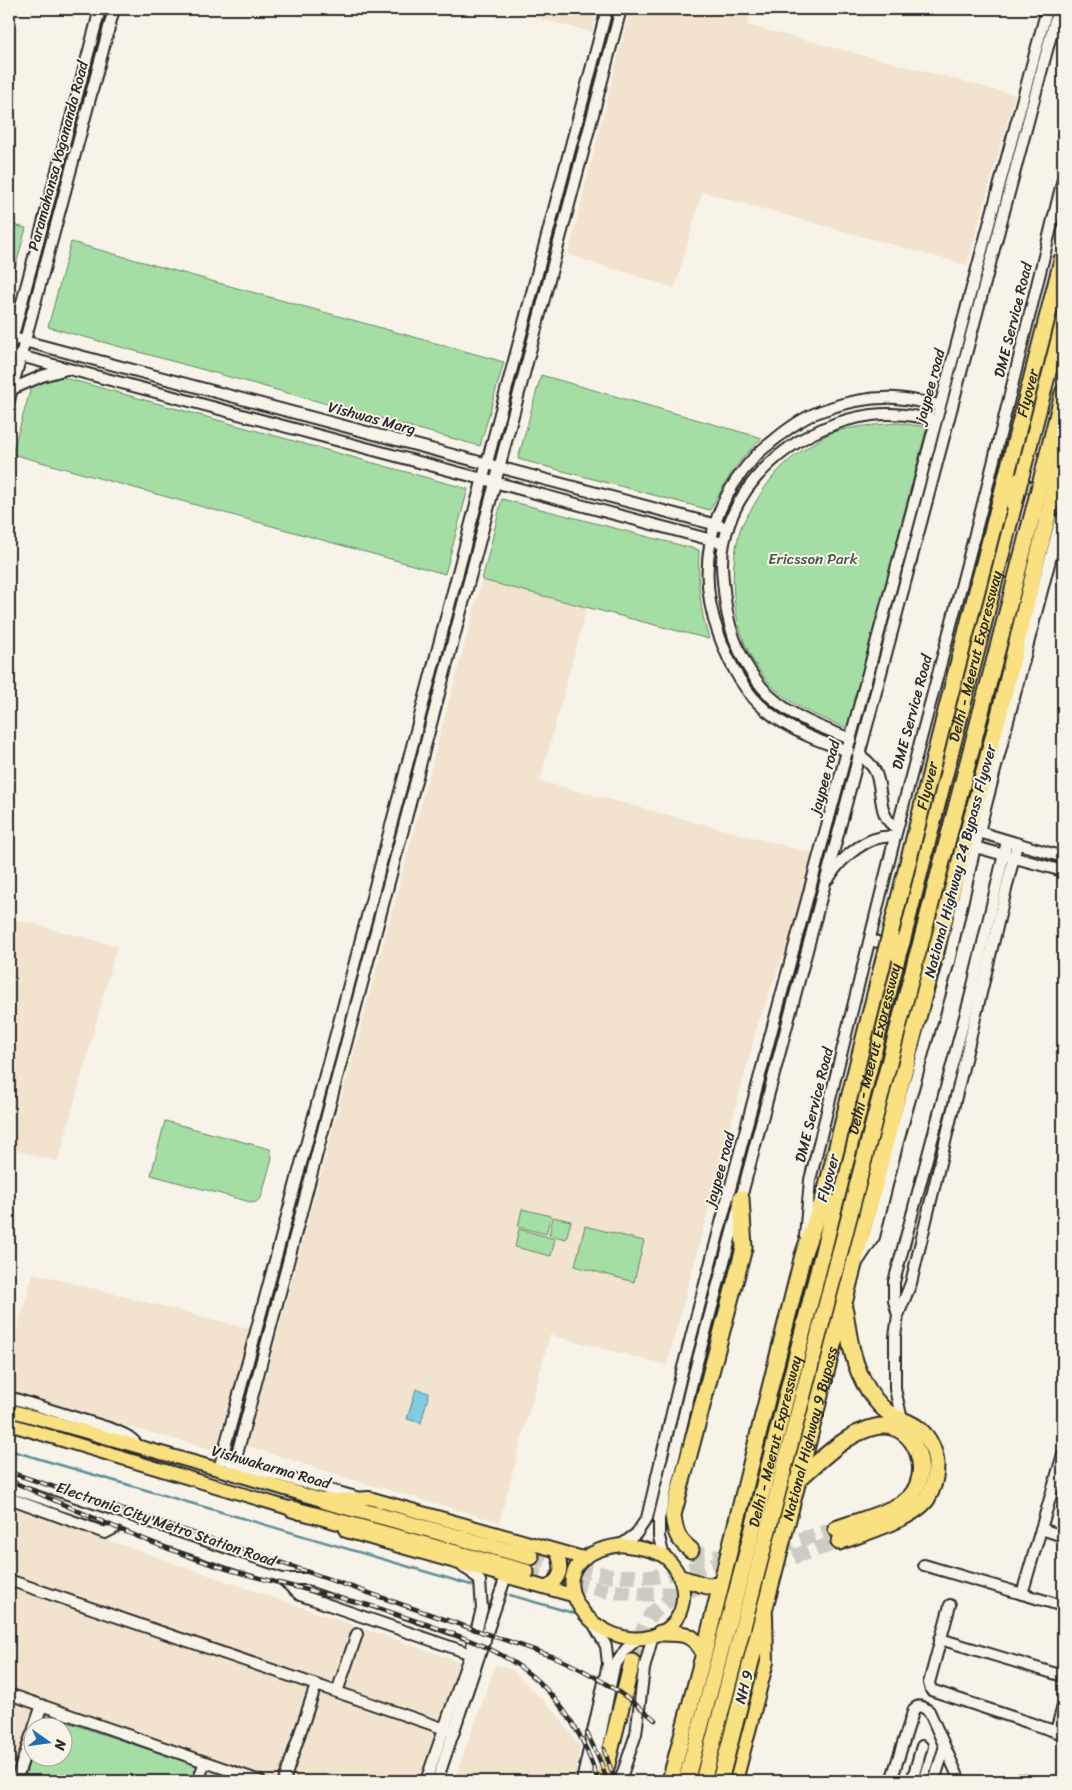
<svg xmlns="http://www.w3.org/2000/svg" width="1072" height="1790" font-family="Sriracha,sans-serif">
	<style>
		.built { fill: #f1e3ce; fill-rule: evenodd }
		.green { fill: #a4dea4; stroke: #688468 }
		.water { fill: #80cce0; stroke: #5e8c98 }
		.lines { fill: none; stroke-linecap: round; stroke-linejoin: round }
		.stream { stroke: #5e8c98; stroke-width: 2.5 }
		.highway-tunnel { stroke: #cecbc2; stroke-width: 15; stroke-dasharray: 15 8; stroke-linecap: butt }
		.minor-casing { stroke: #2b2b2b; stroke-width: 14 }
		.major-casing { stroke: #2b2b2b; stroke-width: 16 }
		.highway-casing { stroke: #2b2b2b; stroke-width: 19 }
		.minor { stroke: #f7f3e8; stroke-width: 10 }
		.major { stroke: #f9e181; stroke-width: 12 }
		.highway { stroke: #f9e181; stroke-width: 15 }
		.rail-casing { stroke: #2b2b2b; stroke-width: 4.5 }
		.rail { stroke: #f7f3e8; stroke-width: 2.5; stroke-dasharray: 8; stroke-linecap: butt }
		.highway-bridge-casing { stroke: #2b2b2b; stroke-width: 19; stroke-linecap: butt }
		.highway-bridge { stroke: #f9e181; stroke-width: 15 }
		.labels { text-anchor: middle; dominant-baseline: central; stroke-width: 4; stroke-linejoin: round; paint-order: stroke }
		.street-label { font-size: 15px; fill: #2b2b2b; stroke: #f7f3e8 }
		.park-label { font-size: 15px; fill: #495849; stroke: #f7f3e8 }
	</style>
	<rect width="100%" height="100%" fill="#f7f3e8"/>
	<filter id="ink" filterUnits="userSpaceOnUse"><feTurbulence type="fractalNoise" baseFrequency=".02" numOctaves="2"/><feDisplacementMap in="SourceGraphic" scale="10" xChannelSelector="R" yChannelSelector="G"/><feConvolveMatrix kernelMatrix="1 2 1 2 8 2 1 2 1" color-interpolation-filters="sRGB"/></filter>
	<g filter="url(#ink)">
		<!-- built -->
		<g class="built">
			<path d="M499,9H598L592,32Z"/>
			<path d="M630,9H751L747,25L1015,95L967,265L702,192L675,288L568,255Z"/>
			<path d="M482,580L587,607L540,781L813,853L789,940L758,1023L667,1365L550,1335L499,1522L361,1482L247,1446Z"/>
			<path d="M9,918L117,946L58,1162L9,1148Z"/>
			<path d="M33,1273L250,1329L216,1450L9,1395V1360Z"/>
			<path d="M9,1506L460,1662L420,1781H9ZM32,1728H62V1758H32Z"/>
			<path d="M496,1664L512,1670L556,1713L580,1747L575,1781H454Z"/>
		</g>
		<!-- green -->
		<g class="green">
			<path d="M9,224L26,228L9,291Z"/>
			<path d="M71,242L504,362L480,446L48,327Z"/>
			<path d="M36,370L468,489L445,574L12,454Z"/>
			<path d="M541,375L762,438C737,461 726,481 710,510L518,459Z"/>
			<path d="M898,423L927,427L847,728C815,716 783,703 762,674C732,635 727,576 740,530C742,523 747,516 751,510C767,482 780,464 808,447C816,442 823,436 831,433C852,426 876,425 898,423Z"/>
			<path d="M502,499L699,550C698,583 699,607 709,639L482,580Z"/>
			<path d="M165,1121L270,1149L272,1158L261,1198L254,1203L151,1175Z"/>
			<path d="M522,1209L551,1216L546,1234L518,1227Z"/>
			<path d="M553,1217L571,1221L566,1239L549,1235Z"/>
			<path d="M585,1226L644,1241L634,1282L575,1266Z"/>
			<path d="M519,1229L555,1239L551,1256L515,1247Z"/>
			<path d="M46,1715L197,1766L192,1781H23L32,1754V1758H62V1728L42,1727Z"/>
		</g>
		<!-- water -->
		<path class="water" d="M416,1389L429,1393L421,1423L407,1419Z"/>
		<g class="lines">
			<!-- stream -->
			<g class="stream">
				<path d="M9,1450L478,1587"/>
				<path d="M510,1595L580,1615"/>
			</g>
			<!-- highway-tunnel -->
			<g class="highway-tunnel">
				<path d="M691,1550L703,1555L725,1557"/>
				<path d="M531,1557L611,1576L652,1577L730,1561L836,1529"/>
				<path d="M526,1572L607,1591L643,1594H677L839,1542"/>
				<path d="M632,1662L637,1642L651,1614L677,1594"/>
			</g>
			<!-- minor casing -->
			<g class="minor-casing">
				<g id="minor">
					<path d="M9,337L728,528"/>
					<path d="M9,351L100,9"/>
					<path d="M9,353L723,543"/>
					<path d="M12,389L42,376L67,369"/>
					<path d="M9,400L114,9"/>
					<path d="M1014,483L1063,496"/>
					<path d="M851,739C822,728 794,718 771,697C745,672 729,634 725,599C723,581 720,561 724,543C737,474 806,423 872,415C894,412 915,416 936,420"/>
					<path d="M848,751C818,741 791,731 767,711C743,692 729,663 719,635C696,573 708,508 753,459C758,452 766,447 773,441C786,430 804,417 821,411C843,403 871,397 895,398C910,399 925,403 940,405"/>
					<path d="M858,754C865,759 871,763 875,771C884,789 876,817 897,828"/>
					<path d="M979,832L1063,857"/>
					<path d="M975,847L1063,871"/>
					<path d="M829,878C841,857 870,833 895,837"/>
					<path d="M870,940L949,961"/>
					<path d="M805,1236L810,1180L895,837L986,492L1063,179"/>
					<path d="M859,1260L874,1237L897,1145L949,961L975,847L1063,510"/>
					<path d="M898,1315L894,1301V1282L971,994L1007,841"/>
					<path d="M9,1397L112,1429C121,1433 131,1436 137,1445"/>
					<path d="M902,1420L895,1389V1337L898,1315L911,1283L1017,844"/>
					<path d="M230,1462L356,1497"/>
					<path d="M219,1469L338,1026L607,9"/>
					<path d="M232,1473L621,9"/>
					<path d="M9,1487L282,1579H307L485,1641"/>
					<path d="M9,1498L105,1533L120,1525"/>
					<path d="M1041,1529L1063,1536"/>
					<path d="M621,1545L636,1534L647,1518L681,1375L774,1022L1047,9"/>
					<path d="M664,1557L659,1537V1519L693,1378L1058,9"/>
					<path d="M924,1565L1063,1606"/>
					<path d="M282,1579L300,1595L477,1656"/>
					<path d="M9,1580L454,1732"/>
					<path d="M1022,1594L1063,1454"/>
					<path d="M950,1605L929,1683L931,1690L1063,1734"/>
					<path d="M940,1639L1063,1676"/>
					<path d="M337,1692L357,1634"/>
					<path d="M9,1694L260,1781"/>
					<path d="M34,1728L42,1705"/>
					<path d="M1056,1731L1063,1706"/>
					<path d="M1019,1780L1025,1781"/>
					<path d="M16,1781L32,1733"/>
					<path d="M198,1781L205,1762"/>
					<path d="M284,1781L316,1685"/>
					<path d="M426,1781L470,1654L482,1609L480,1581L471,1572L463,1567"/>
					<path d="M437,1781L506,1576"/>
					<path d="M582,1781L608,1664L606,1646L592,1621"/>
					<path d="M591,1781L614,1667L626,1649L639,1638"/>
					<path d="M620,1781L636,1734L644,1669L653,1635"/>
					<path d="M891,1781L914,1709C919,1704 923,1707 929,1711L960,1781"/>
					<path d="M912,1781L922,1746"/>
					<path d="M934,1781L944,1749"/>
				</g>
			</g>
			<!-- major casing -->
			<g class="major-casing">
				<g id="major">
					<path d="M9,1410L232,1473L325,1501L369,1498L583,1558"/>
					<path d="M9,1424L292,1509L300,1513"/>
					<path d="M346,1531L572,1595"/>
					<path d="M621,1545C635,1547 653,1549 665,1557C690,1577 690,1619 660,1633C598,1663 518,1559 621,1545Z"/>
					<path d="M547,1587C563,1578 563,1566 556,1551"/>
					<path d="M736,1781L767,1662L766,1615"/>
				</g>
			</g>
			<!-- highway casing -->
			<g class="highway-casing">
				<g id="highway">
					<path d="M1020,480L1063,315"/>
					<path d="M1040,485L1063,393"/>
					<path d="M1054,489L1063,453"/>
					<path id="s1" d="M902,942L1014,505"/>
					<path d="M920,946L1034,509"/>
					<path d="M936,951L999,715L1048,515"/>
					<path d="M797,1481C818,1462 846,1433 875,1427C917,1418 937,1479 904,1502C887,1514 856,1521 836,1529"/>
					<path d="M325,1501L531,1557"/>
					<path d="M292,1509L526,1572"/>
					<path d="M839,1542C863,1533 913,1519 927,1499C933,1489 936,1477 936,1466C936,1453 930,1438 919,1429C912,1423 901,1420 892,1415C883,1410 875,1400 869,1391C853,1367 849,1339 845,1311"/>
					<path d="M691,1550C677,1539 675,1532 673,1515L744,1248L741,1198"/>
					<path d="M681,1578L707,1586L720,1585"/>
					<path d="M660,1633C682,1633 692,1632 704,1653"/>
					<path d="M603,1781L632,1662"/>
					<path d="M670,1781L704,1653L803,1255L825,1194"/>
					<path id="s2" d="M686,1781L747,1552L898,955"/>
					<path d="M703,1781L916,959"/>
					<path id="s3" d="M720,1781L932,964"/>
				</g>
			</g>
			<!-- minor -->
			<use href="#minor" class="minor"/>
			<!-- major -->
			<use href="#major" class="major"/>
			<!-- highway -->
			<use href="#highway" class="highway"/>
			<!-- rail casing -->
			<g class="rail-casing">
				<g id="rail">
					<path d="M9,1472L256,1554L557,1658C594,1674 625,1694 655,1720"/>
					<path d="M9,1480C76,1510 142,1541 211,1564C263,1581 316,1591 368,1605C389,1611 409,1619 429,1625C466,1638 503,1651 533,1677C566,1705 586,1741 598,1781"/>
					<path d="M587,1733L601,1763L607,1781"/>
					<path d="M604,1749L615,1781"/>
				</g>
			</g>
			<!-- rail -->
			<use href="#rail" class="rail"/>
			<!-- highway-bridge casing -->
			<g class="highway-bridge-casing">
				<g id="highway-bridge">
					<path d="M1014,505L1020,480"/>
					<path d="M1034,509L1040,485"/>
					<path d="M1048,515L1054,489"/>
					<path d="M898,955L902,942"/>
					<path d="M916,959L920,946"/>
					<path d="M932,964L936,951"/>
					<path id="s4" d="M825,1194L946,711L1063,256"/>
				</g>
			</g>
			<!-- highway-bridge -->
			<use href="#highway-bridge" class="highway-bridge"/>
		</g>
	</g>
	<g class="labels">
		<!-- street labels -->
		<g class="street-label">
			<text transform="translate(58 156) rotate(-75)">Paramahansa Yogananda Road</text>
			<text transform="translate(1013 320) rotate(-76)">DME Service Road</text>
			<text transform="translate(930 386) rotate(-75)">jaypee road</text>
			<text stroke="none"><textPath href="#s4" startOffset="826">Flyover</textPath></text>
			<text transform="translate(372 418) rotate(15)">Vishwas Marg</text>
			<text stroke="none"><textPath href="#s1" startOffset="295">Delhi - Meerut Expressway</textPath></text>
			<text transform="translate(912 712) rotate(-75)">DME Service Road</text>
			<text transform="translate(825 777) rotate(-75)">jaypee road</text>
			<text stroke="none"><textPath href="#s4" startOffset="421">Flyover</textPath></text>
			<text transform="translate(960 861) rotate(-75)">National Highway 24 Bypass Flyover</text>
			<text stroke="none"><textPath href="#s2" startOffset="756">Delhi - Meerut Expressway</textPath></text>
			<text transform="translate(814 1105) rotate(-76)">DME Service Road</text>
			<text transform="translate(720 1169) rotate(-75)">jaypee road</text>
			<text transform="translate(828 1178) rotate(-75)">Flyover</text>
			<text stroke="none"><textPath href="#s3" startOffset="359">National Highway 9 Bypass</textPath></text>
			<text stroke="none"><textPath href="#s2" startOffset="351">Delhi - Meerut Expressway</textPath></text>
			<text transform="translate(271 1467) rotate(16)">Vishwakarma Road</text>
			<text transform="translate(166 1524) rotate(19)">Electronic City Metro Station Road</text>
			<text transform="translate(744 1687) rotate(-75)">NH 9</text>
		</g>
		<!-- park labels -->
		<g class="park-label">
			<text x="813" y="559">Ericsson Park</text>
		</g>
	</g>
	<!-- margin -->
	<rect width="1072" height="1790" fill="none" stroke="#f7f3e8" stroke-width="30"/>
	<rect x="15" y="15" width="1042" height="1760" fill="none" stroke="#2b2b2b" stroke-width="2" filter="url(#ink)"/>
	<!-- north arrow -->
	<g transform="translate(48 1742) rotate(104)"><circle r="24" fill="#f7f3e8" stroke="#a5a39c"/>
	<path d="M0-4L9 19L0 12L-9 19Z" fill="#1f6fb2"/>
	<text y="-8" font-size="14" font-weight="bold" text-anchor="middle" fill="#2b2b2b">N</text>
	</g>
</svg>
